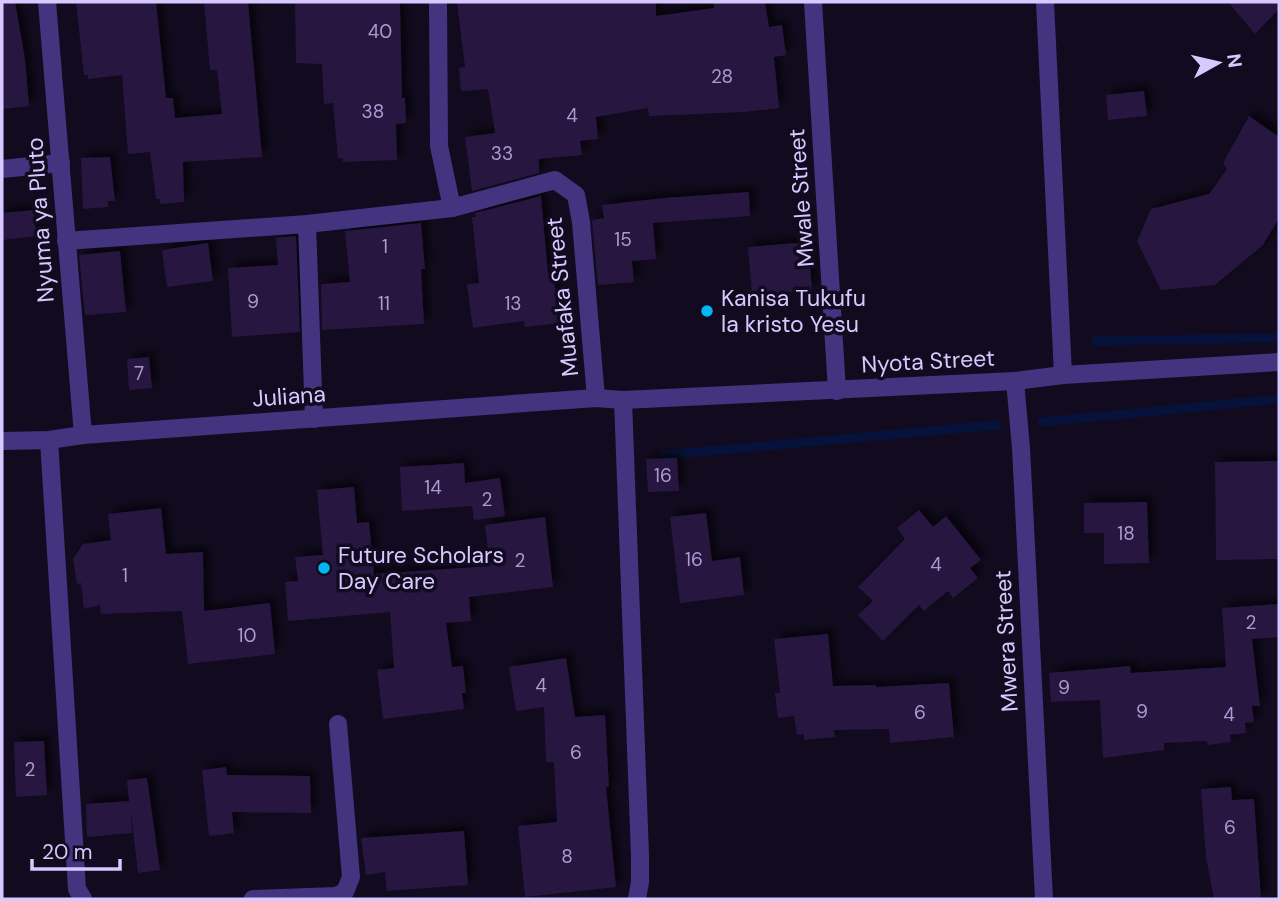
<svg xmlns="http://www.w3.org/2000/svg" width="1281" height="901" font-family="'DM Sans',sans-serif">
	<style>
		.lines { fill: none; stroke-linecap: round; stroke-linejoin: round }
		.stream { stroke: #07123c; stroke-width: 9 }
		.building { fill: #251740; filter: url(#shadow) }
		.minor { stroke: #433480; stroke-width: 18 }
		.poi-dot { fill: #00b7f4; stroke: #120b1f; stroke-width: 2.5 }
		.labels { text-anchor: middle; dominant-baseline: central; stroke-width: 7; stroke-linejoin: round; paint-order: stroke }
		.number-label { font-size: 19px; fill: #aa9ccf }
		.street-label { font-size: 23px; fill: #d7c9ff; stroke: #120b1f }
		.poi-label { font-size: 23px; fill: #d7c9ff; stroke: #120b1f; text-anchor: start }
	</style>
	<defs>
		<filter id="shadow"><feDropShadow dx="6" dy="-6" stdDeviation="3.5" flood-color="#0009"/></filter>
	</defs>
	<rect width="100%" height="100%" fill="#120b1f"/>
	<g class="lines">
		<!-- stream -->
		<g class="stream">
			<path d="M1096,341L1279,338"/>
			<path d="M1042,422L1279,399"/>
			<path d="M665,455L997,425"/>
		</g>
	</g>
	<!-- building -->
	<g class="building">
		<path d="M2,2H15L25,59L29,106L2,109Z"/>
		<path d="M76,2H156L166,98H173L175,118L222,114L217,70H210L204,2H248L262,157L183,162L184,202L160,204V199H156L150,152L128,154L122,75L88,79V75H84Z"/>
		<path d="M295,2H400L402,98H405L406,123L396,124L397,160L343,162V158H338L333,103L324,104L322,64L296,63Z"/>
		<path d="M457,2H656V16L714,8L713,2H765L769,27L782,25L786,55L774,57L779,108L744,112L649,116L648,108L596,117L598,139L580,141L582,155L539,159V173L472,191L465,137L495,133L488,89L461,91L459,68L465,67Z"/>
		<path d="M1228,2H1279V9L1255,34Z"/>
		<path d="M1144,91L1147,116L1108,120L1106,95Z"/>
		<path d="M1249,116L1279,137V218L1263,245L1215,285L1161,290L1137,241L1151,209L1209,194L1227,169L1223,163Z"/>
		<path d="M110,157L115,201H108V207L83,209L81,158Z"/>
		<path d="M749,192L750,216L653,223L656,259L632,261L634,282L598,285L592,220L604,218L602,205L664,198Z"/>
		<path d="M541,196L548,273L553,272L560,323L525,327L524,321L473,328L467,284L479,283L472,217H476L475,213Z"/>
		<path d="M34,210L36,236L2,240V213Z"/>
		<path d="M421,223L425,269H421L424,324L322,330L321,284L350,282L345,231Z"/>
		<path d="M296,236L300,332L232,337L228,268L278,265L276,238Z"/>
		<path d="M808,242L812,290L752,295L748,247Z"/>
		<path d="M208,243L213,281L167,287L162,250Z"/>
		<path d="M120,251L126,312L85,315L79,255Z"/>
		<path d="M149,357L152,388L129,390L127,359Z"/>
		<path d="M677,458L679,491L648,492L646,459Z"/>
		<path d="M1279,461V559L1216,560L1215,462Z"/>
		<path d="M464,463L465,483L500,478L505,516L474,520L472,506L402,511L400,467Z"/>
		<path d="M354,487L357,523L369,522L374,574L490,566L485,525L545,517L553,587L469,597L471,621L446,623L452,667L463,666L466,693H462L464,709L383,719L377,670L394,668L390,612L288,621L285,582L298,581L295,557L323,555L317,490Z"/>
		<path d="M1147,502L1149,563L1104,564V533H1084V503Z"/>
		<path d="M161,508L166,554L203,552L204,611L270,603L275,654L188,664L182,611L101,614L100,605L84,609L81,583L77,584L73,559L83,544L111,540L108,514Z"/>
		<path d="M919,510L933,527L946,516L981,560L970,568L978,578L953,598L948,591L924,611L919,605L883,641L858,615L873,601L858,587L905,539L897,528Z"/>
		<path d="M706,513L712,561L740,557L744,595L680,603L670,517Z"/>
		<path d="M1279,604V637L1252,639L1260,706H1252L1254,722L1245,723L1246,733L1230,735L1231,742L1208,745L1207,741L1164,743V750L1103,758L1100,700L1051,702L1049,673L1130,666L1131,673L1226,667L1222,608Z"/>
		<path d="M828,634L833,686L876,685V687L949,683L954,737L890,743L889,729L834,730L835,737L804,740V734L797,735L794,716L778,718L775,693H780L774,639Z"/>
		<path d="M566,658L575,717L605,715L609,787H606L616,887L525,897L518,826L557,822L554,762H546L544,707L516,711L509,667Z"/>
		<path d="M44,741L47,795L16,797L14,742Z"/>
		<path d="M226,767L227,775L310,776L311,813L232,812L234,833L209,836L202,770Z"/>
		<path d="M147,778L160,870L138,873L131,813L132,833L87,837L86,804L129,801L127,780Z"/>
		<path d="M1231,787L1232,800L1254,799L1261,899H1214L1206,857L1201,789Z"/>
		<path d="M464,831L468,885L387,891L385,872L366,875L361,838Z"/>
	</g>
	<g class="lines">
		<!-- minor -->
		<g class="minor">
			<path d="M47,2L83,435"/>
			<path d="M438,2L439,146L452,208L555,180L576,195L581,222L596,398"/>
			<path d="M813,2L837,391"/>
			<path d="M1045,2L1063,375"/>
			<path d="M2,169L61,163"/>
			<path d="M307,224L314,419"/>
			<path d="M66,241L307,224L452,208"/>
			<path d="M1015,381L1021,448L1044,899"/>
			<path d="M623,400L640,855V882L637,899"/>
			<path d="M49,440L77,889L83,899"/>
			<path d="M2,441L49,440L83,435L596,398L623,400L1015,381L1063,375L1279,362"/>
			<path d="M253,899L336,896L345,892L351,877L338,724"/>
		</g>
	</g>
	<!-- markers -->
	<g class="poi-dot">
		<circle cx="707" cy="311" r="7"/>
		<circle cx="324" cy="568" r="7"/>
	</g>
	<g class="labels">
		<!-- number labels -->
		<g class="number-label">
			<text x="380" y="31">40</text>
			<text x="722" y="76">28</text>
			<text x="373" y="111">38</text>
			<text x="572" y="115">4</text>
			<text x="502" y="153">33</text>
			<text x="623" y="239">15</text>
			<text x="385" y="246">1</text>
			<text x="253" y="301">9</text>
			<text x="384" y="303">11</text>
			<text x="513" y="303">13</text>
			<text x="139" y="373">7</text>
			<text x="663" y="475">16</text>
			<text x="433" y="487">14</text>
			<text x="487" y="499">2</text>
			<text x="1126" y="533">18</text>
			<text x="694" y="559">16</text>
			<text x="520" y="560">2</text>
			<text x="936" y="564">4</text>
			<text x="125" y="575">1</text>
			<text x="1251" y="622">2</text>
			<text x="247" y="635">10</text>
			<text x="541" y="685">4</text>
			<text x="1064" y="687">9</text>
			<text x="1142" y="711">9</text>
			<text x="920" y="712">6</text>
			<text x="1229" y="714">4</text>
			<text x="576" y="752">6</text>
			<text x="30" y="769">2</text>
			<text x="1230" y="827">6</text>
			<text x="567" y="856">8</text>
		</g>
		<!-- street labels -->
		<g class="street-label">
			<text transform="translate(801 198) rotate(-94)">Mwale Street</text>
			<text transform="translate(40 220) rotate(-94)">Nyuma ya Pluto</text>
			<text transform="translate(562 297) rotate(-96)">Muafaka Street</text>
			<text transform="translate(928 361) rotate(-3)">Nyota Street</text>
			<text transform="translate(289 396) rotate(-4)">Juliana</text>
			<text transform="translate(1006 641) rotate(-93)">Mwera Street</text>
		</g>
		<!-- poi labels -->
		<g class="poi-label">
			<text x="721" y="298">Kanisa Tukufu<tspan x="721" dy="26">la kristo Yesu</tspan></text>
			<text x="338" y="555">Future Scholars<tspan x="338" dy="26">Day Care</tspan></text>
		</g>
	</g>
	<!-- border -->
	<rect width="1281" height="901" fill="none" stroke="#d7c9ff" stroke-width="7"/>
	<!-- north arrow -->
	<g transform="translate(1218 63) rotate(82)" stroke="#120b1f" stroke-width="5" paint-order="stroke">
	<path d="M0-5L12 26L0 18L-12 26Z" fill="#d7c9ff"/>
	<text y="-10" font-size="19" font-weight="bold" text-anchor="middle" fill="#d7c9ff">N</text>
	</g>
	<!-- scale -->
	<path d="M32 859v10h88v-10" fill="none" stroke="#d7c9ff" stroke-width="3.5"/>
	<text x="42" y="859" font-size="21" fill="#d7c9ff" stroke="#120b1f" stroke-width="5" paint-order="stroke">20 m</text>
</svg>
